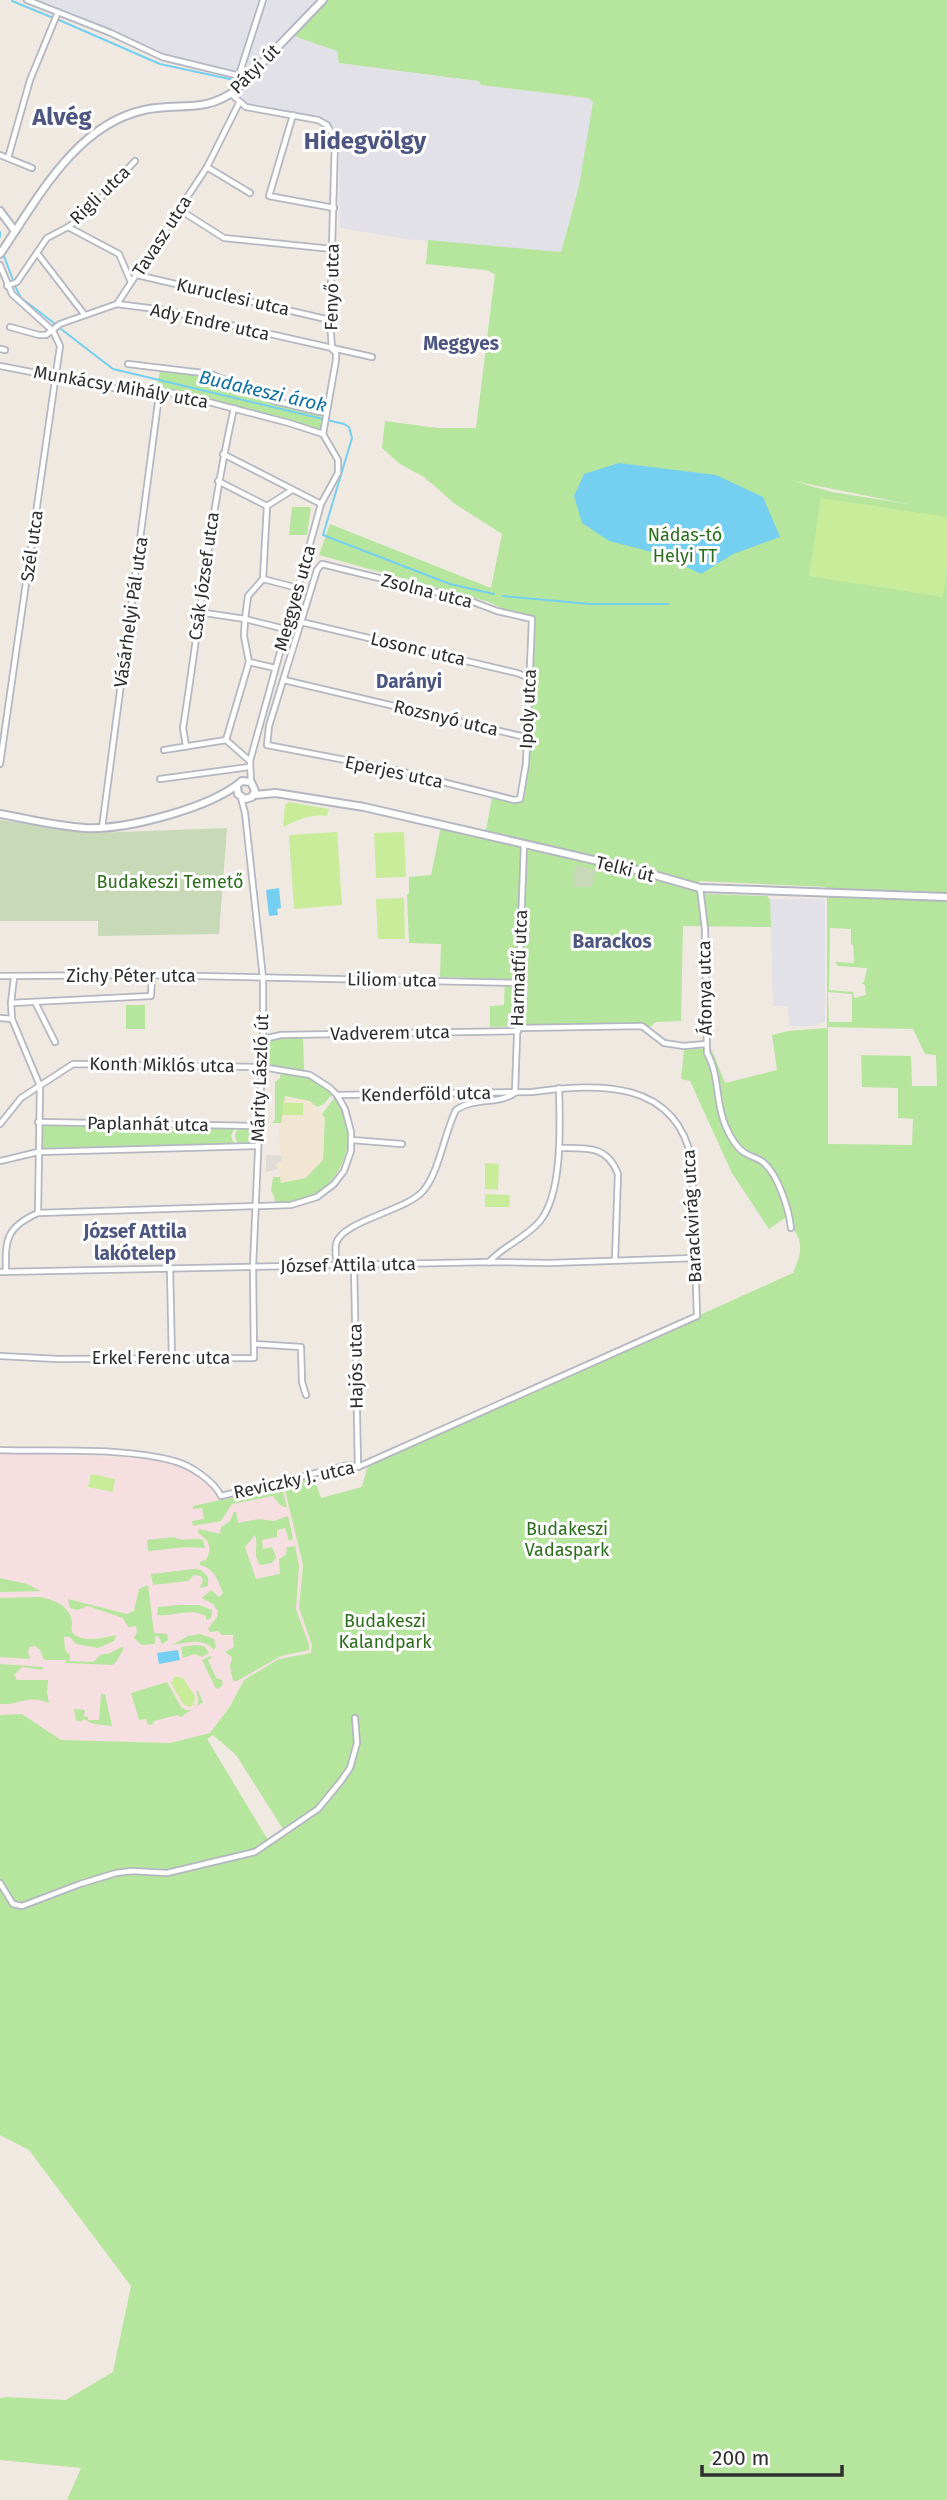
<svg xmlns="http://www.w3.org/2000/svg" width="947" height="2500" font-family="'Fira Sans',sans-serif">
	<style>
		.industrial { fill: #e3e1e8 }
		.education { fill: #f0e6d1 }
		.medical { fill: #f5dfe0 }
		.green { fill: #b6e59e; fill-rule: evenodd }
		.cemetery { fill: #c8d9b8 }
		.pitch { fill: #c9ec9a }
		.plaza { fill: #dfdcd8 }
		.water { fill: #75cff0 }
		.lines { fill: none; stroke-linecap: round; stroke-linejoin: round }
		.stream { stroke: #75cff0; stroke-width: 2 }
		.street-casing { stroke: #b4b7c1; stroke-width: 8 }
		.secondary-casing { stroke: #b4b7c1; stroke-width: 10 }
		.street { stroke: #fff; stroke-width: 4.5 }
		.secondary { stroke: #fff; stroke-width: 6 }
		.labels { text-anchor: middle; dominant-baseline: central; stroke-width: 6; stroke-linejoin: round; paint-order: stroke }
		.street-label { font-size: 18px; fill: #2e2e2e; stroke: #fff }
		.park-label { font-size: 18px; fill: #2c6e1b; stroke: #fff }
		.neighbourhood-label { font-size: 19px; font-weight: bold; fill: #4d5680; stroke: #fff }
		.water-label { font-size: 19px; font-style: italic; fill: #0d6fa3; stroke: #fff }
		.district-label { font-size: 24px; font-weight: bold; fill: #4d5680; stroke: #fff }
	</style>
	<rect width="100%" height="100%" fill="#efe9e1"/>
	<!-- industrial -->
	<g class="industrial">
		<path d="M19,0H328L294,35L337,51L339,63L462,79L479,81L481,85L588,98L593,102V110L579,186L561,252L407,239L340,228L339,143L334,128L326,119L245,104L237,97L238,94L250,80L168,61Z"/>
		<path d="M770,899H825V1022L813,1026H789L788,1006H773Z"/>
	</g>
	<!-- education -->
	<path class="education" d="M285,1096L311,1101L325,1118L323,1160L306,1178L280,1183V1172L276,1164L281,1161L279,1130Z"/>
	<!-- medical -->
	<path class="medical" d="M0,1453L141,1458L176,1464L190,1471L215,1490V1499L222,1498L225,1500L227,1499L225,1497L283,1482L302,1565L299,1608L311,1645V1653H299L279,1659L244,1680L228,1708L210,1733L170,1743L61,1740L22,1714L0,1715Z"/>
	<!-- green -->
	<g class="green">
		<path d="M328,0H947V2500H67L81,2468L0,2460V2398L7,2397L66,2400L113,2372L131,2286L29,2150L0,2135V1715L22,1714L61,1740L170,1743L210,1733L229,1708L244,1680L279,1659L311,1653L312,1645L299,1608L303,1565L283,1482L313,1476L321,1498L362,1487L368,1465L793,1273C804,1247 803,1239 785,1218L769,1229L732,1173L690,1081L681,1079L684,1050L711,1048L725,1083L777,1070L772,1035L788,1031L827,1028V887L699,881L707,894L767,896L770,899L771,927L683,926L681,1021L656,1022L650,1027L640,1024L490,1027V1006L504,1005L505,979L440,977L441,944L409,943L407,895L409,893V877L431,875L442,821L486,830L492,798L517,803L525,796L535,616L513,614L489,602L319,555L330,524L491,588L502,534L455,504L424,477L400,464L382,448L385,421L437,428H476L495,274L486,270L426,264L428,240L561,252L579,186L593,102L588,98L481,85L479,81L462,79L339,63L337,51L294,36ZM793,481L908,504L832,492ZM830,928L851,929V944L853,945L854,963L835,962L838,966L867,968L864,982L861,983L865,985L866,995L854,998L853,992L829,990ZM828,992L852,994V1022H829ZM828,1027L913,1029L925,1054L936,1055L937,1086H912L911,1056L861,1055L862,1087L898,1088V1118L913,1119L912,1145L828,1144ZM213,1735L236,1755L283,1829L268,1840L207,1739Z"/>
		<path d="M160,371L197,375L239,387L293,407L325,413L323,428L315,433L307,432C273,420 188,389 155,395Z"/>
		<path d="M292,507H311L307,535H289Z"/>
		<rect x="126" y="1005" width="19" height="24"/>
		<path d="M303,1037L304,1072L269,1065L268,1044L271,1039Z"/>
		<path d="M281,1071L309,1077L332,1094L324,1104L317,1107L310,1101L285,1096L281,1123H272L275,1120V1082L280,1078Z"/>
		<path d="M335,1097C363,1133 344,1186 302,1200C293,1203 284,1203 275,1203L274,1196L271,1191L273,1177H280L281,1183L306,1178L323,1160L325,1118L322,1114Z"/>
		<path d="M42,1125L234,1129L231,1136L234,1144L41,1148Z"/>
		<circle cx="244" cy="1136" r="9"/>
		<path d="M282,1487L287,1508L280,1505L273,1496L232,1504L221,1521L193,1526L192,1521L204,1519L202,1508L193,1509V1506Z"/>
		<path d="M234,1512H236L238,1523L259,1519L274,1521L288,1516L293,1539L289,1541L285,1528L277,1530V1537L262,1540L263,1549L272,1547L276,1557L272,1563L260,1565C252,1554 259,1546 255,1535L245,1547L256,1579L280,1574L279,1559L286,1555L287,1547L295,1546L299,1566L296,1609L309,1645V1650L281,1656L237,1681H233L230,1667L232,1657L225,1652L234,1647L233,1635H222L218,1631L210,1632L208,1629L217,1617L218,1611L213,1604L202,1598L211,1590L219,1597L223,1593C218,1580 214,1568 200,1565V1562L206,1560C213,1547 209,1540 198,1533L199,1529L220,1534L221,1527L230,1521Z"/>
		<path d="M174,1537C183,1543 193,1536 203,1540L205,1548L187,1547L148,1551L147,1540Z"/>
		<path d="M194,1569L201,1570L208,1577V1586L200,1588L203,1580L201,1576L194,1575L188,1581L153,1585L151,1574Z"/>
		<path d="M0,1578L27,1584L41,1591L0,1592Z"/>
		<path d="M148,1585L154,1633L167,1634L168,1640L162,1644L158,1636L155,1637V1644L142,1645L134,1638L137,1632L136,1626L128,1627L123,1618L88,1606L77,1610L70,1608L68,1599L127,1614L134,1611L139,1589Z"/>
		<path d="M40,1597C54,1600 71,1606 72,1623C72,1627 70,1630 73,1633C81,1643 105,1638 116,1635L114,1641L98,1648L76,1644L70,1637H64L65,1650L70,1655V1660L67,1661L93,1662L102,1654H108L122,1647L124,1648L116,1662L112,1665L66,1663V1660H44L40,1650L35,1646L30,1647L28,1651L30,1659L0,1657V1598Z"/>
		<path d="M180,1605H199L212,1610L211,1618L206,1620V1616C189,1607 174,1617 157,1615L158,1607Z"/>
		<path d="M200,1634L214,1639L216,1647L214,1650C203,1637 187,1643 172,1645L188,1636Z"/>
		<path d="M195,1645L204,1646L209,1653L202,1657L195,1654L183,1658L181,1647Z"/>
		<path d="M211,1656L212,1658L208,1660L216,1678L222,1680L223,1685L218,1689L215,1687L202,1660Z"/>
		<path d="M0,1664L43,1667L42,1670L22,1667L14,1675L17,1680H48L47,1693L49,1703C27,1694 21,1705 0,1704Z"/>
		<path d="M167,1682L181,1707L186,1710C198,1711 201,1701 196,1692L198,1691L203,1702L181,1717L177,1715L154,1721L153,1724L148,1725L146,1719L139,1720L131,1693Z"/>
		<path d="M101,1694H105L112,1726L94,1724L83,1719L81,1722L76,1720L74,1709L85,1710L84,1717H88V1720H99Z"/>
	</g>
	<!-- cemetery -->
	<g class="cemetery">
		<path d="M0,820L94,833L227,828L219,934L98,936V921H0Z"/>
		<path d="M575,865L596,870L592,887H573Z"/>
	</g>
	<!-- pitch -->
	<g class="pitch">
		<path d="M821,498L947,517V572L943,597L809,576Z"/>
		<path d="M289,802L329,809L327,816C309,814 299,820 283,827L285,805Z"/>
		<path d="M337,832L342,905L294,909L289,835Z"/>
		<path d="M404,832L406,877L376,878L374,833Z"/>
		<path d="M404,898L405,939H378L376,899Z"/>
		<path d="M283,1103H303V1115H282Z"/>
		<path d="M485,1163L499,1164L498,1190L485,1189Z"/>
		<path d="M485,1194L510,1195L509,1207H485Z"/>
		<path d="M91,1474L115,1479L113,1492L88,1487Z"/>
		<path d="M175,1676L183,1678L195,1696L194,1705L189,1707L183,1704L171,1683Z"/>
	</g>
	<!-- plaza -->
	<path class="plaza" d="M266,1155L282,1156L281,1161L276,1164L278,1169L266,1172Z"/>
	<!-- water -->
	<g class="water">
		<path d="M619,463L716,475L763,497L780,537L733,554L701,574L660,554L609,541L582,523L574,496L584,474Z"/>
		<path d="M279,888L281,908L277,909L278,915L269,916L266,890Z"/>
		<path d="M178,1650L180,1660L159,1664L157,1653Z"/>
	</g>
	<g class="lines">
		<!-- stream -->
		<g class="stream">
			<path d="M12,1L51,17"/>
			<path d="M59,20L160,64L239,81"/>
			<path d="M0,232V237"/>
			<path d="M4,256L13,280"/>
			<path d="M15,286L21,298L54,323"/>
			<path d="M61,329L113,369L344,424L349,427L352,438L323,535L450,584L494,594"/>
			<path d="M503,596L590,604H668"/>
		</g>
		<!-- street casing -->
		<g class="street-casing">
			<g id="street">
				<path d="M27,0L111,33L162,57L248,78"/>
				<path d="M239,75L263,0"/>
				<path d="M231,94L246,107L318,120L327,125L335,139L330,320L332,349L336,353V360L323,434"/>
				<path d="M293,115L269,196L334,208"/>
				<path d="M0,155L32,168"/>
				<path d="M8,158L30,80L58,12"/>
				<path d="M207,167L250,193"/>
				<path d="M180,210L224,238L332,249"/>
				<path d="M68,227L119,254L131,282"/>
				<path d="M37,253L84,314"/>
				<path d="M0,265L12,294L53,331L60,346L0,764"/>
				<path d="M137,275L330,320"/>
				<path d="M7,286L17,282L47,238L68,227L85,215L135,161"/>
				<path d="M117,304L207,167L239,103"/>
				<path d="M10,327L39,335H46L60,324L117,304L164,310L372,357"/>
				<path d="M0,349L5,350"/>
				<path d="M128,364L211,374L275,401L320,412"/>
				<path d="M0,366L145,394L174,393L289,423L323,434"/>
				<path d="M223,454L321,504"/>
				<path d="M218,481L267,506"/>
				<path d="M267,506L292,490"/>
				<path d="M322,564L468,600L497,611L532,619L526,764L520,799L514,800L387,768L267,745L269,726L317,570Z"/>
				<path d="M263,579L298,588"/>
				<path d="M198,612L245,619L285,629"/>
				<path d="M301,622L517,673L525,676L529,683"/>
				<path d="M249,662L275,668"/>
				<path d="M284,680L525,737"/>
				<path d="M186,746L183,728C200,621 210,514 234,408"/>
				<path d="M164,750L226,740"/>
				<path d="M250,761L226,740L249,662L244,636L245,619L248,596L263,579L267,506"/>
				<path d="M160,779L249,767"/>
				<path d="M251,782L250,761L321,504L338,473V460L323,434"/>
				<path d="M102,828L159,395"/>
				<path d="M700,888L705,929L707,1053C720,1075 715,1104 726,1127C730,1136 736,1148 745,1153C751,1157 759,1158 764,1163C778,1175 789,1209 791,1228"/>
				<path d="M0,976L152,975L520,983"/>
				<path d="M14,977L11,1003L12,1019L40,1086L38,1213"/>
				<path d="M35,1002L55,1042"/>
				<path d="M11,1003L151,996L152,975"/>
				<path d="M0,1018L12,1019"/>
				<path d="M518,1028L642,1026L664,1043L684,1046L706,1044"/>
				<path d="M263,1039L281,1035L518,1031"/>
				<path d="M515,1092L524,844"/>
				<path d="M38,1122L258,1126"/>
				<path d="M0,1124L21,1098L73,1064L262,1067L310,1075L330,1088L337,1095L345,1109L351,1132V1151L344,1171L334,1184L317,1197L291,1205L38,1213C6,1227 5,1240 6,1272"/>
				<path d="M352,1140L402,1144"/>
				<path d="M560,1148C586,1148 607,1145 618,1174L615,1260"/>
				<path d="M0,1161L38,1152L258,1146"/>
				<path d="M489,1262C503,1246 526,1238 540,1221C563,1193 560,1124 559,1088"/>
				<path d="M354,1265L358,1467"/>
				<path d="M337,1266C336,1259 335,1250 336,1244C341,1221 406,1211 423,1191C439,1173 444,1134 456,1110C474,1097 498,1105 515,1093"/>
				<path d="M170,1269L172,1359"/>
				<path d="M0,1272L489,1262L549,1263L695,1258"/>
				<path d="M254,1344L301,1347L302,1382L306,1395"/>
				<path d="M0,1356L58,1359L254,1358L253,1266L263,1039V978L245,813L241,798"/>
				<path d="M0,1450C53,1452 125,1447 174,1461C190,1465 214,1481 221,1496L349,1465L358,1467L697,1316L692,1161C676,1079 598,1083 532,1092L337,1095"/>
				<path d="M0,1883L13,1904L22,1906L80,1884L116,1873L132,1871L167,1873L255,1852L318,1809L341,1781L350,1768L357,1743L355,1718"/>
			</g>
		</g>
		<!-- secondary casing -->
		<g class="secondary-casing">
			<g id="secondary">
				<path d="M0,211L15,231"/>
				<path d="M0,254C37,200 75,125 144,110C179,102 204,114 236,90L323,0"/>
				<path d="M253,795L276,793L364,807L637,870L700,888L947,897"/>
				<path d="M0,814C28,819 57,826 85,828C126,830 211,808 242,781L251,782L255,791L252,797L245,799L238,794L237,787"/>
			</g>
		</g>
		<!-- street -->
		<use href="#street" class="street"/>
		<!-- secondary -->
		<use href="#secondary" class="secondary"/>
	</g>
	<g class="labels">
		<!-- street labels -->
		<g class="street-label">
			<text transform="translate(255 69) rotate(-45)">Pátyi út</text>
			<text transform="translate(100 195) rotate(-44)">Rigli utca</text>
			<text transform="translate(162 236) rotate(-57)">Tavasz utca</text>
			<text transform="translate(332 287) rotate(-89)">Fenyő utca</text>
			<text transform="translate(233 297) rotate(13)">Kuruclesi utca</text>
			<text transform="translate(210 322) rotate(12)">Ady Endre utca</text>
			<text transform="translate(121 387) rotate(10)">Munkácsy Mihály utca</text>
			<text transform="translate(32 546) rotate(-82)">Szél utca</text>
			<text transform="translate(204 576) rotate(-82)">Csák József utca</text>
			<text transform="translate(427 591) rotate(14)">Zsolna utca</text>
			<text transform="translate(295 598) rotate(-74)">Meggyes utca</text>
			<text transform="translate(131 612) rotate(-82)">Vásárhelyi Pál utca</text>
			<text transform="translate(418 649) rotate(13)">Losonc utca</text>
			<text transform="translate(528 709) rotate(-87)">Ipoly utca</text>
			<text transform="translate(446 718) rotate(13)">Rozsnyó utca</text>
			<text transform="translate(394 772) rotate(12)">Eperjes utca</text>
			<text transform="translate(625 869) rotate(14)">Telki út</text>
			<text transform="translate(519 968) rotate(-88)">Harmatfű utca</text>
			<text x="131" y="976">Zichy Péter utca</text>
			<text transform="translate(392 980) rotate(1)">Liliom utca</text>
			<text transform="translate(705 988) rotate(-91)">Áfonya utca</text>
			<text transform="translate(390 1033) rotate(-1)">Vadverem utca</text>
			<text transform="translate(162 1065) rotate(1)">Konth Miklós utca</text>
			<text transform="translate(260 1078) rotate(-88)">Márity László út</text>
			<text transform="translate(426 1094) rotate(-1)">Kenderföld utca</text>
			<text transform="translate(148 1124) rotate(1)">Paplanhát utca</text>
			<text transform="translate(692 1216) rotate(-93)">Barackvirág utca</text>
			<text transform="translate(348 1265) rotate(-1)">József Attila utca</text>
			<text x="161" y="1358">Erkel Ferenc utca</text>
			<text transform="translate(356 1366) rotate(-91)">Hajós utca</text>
			<text transform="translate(294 1480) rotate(-12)">Reviczky J. utca</text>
		</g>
		<!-- park labels -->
		<g class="park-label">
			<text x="685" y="535">Nádas-tó<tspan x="685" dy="21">Helyi TT</tspan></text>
			<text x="170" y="882">Budakeszi Temető</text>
			<text x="567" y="1529">Budakeszi<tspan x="567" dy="21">Vadaspark</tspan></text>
			<text x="385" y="1621">Budakeszi<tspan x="385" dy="21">Kalandpark</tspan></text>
		</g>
		<!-- neighbourhood labels -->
		<g class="neighbourhood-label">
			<text x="461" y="343">Meggyes</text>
			<text x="409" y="681">Darányi</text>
			<text x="612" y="941">Barackos</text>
			<text x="135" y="1231">József Attila<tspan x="135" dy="22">lakótelep</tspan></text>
		</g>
		<!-- water labels -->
		<g class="water-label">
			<text transform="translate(263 391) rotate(13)">Budakeszi árok</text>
		</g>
		<!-- district labels -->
		<g class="district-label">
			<text x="62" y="117">Alvég</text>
			<text x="365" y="141">Hidegvölgy</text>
		</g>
	</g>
	<!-- scale -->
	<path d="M702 2465v10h140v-10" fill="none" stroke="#2e2e2e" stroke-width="3.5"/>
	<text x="712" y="2465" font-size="21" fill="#2e2e2e" stroke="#ffffff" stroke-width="5" paint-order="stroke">200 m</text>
</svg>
